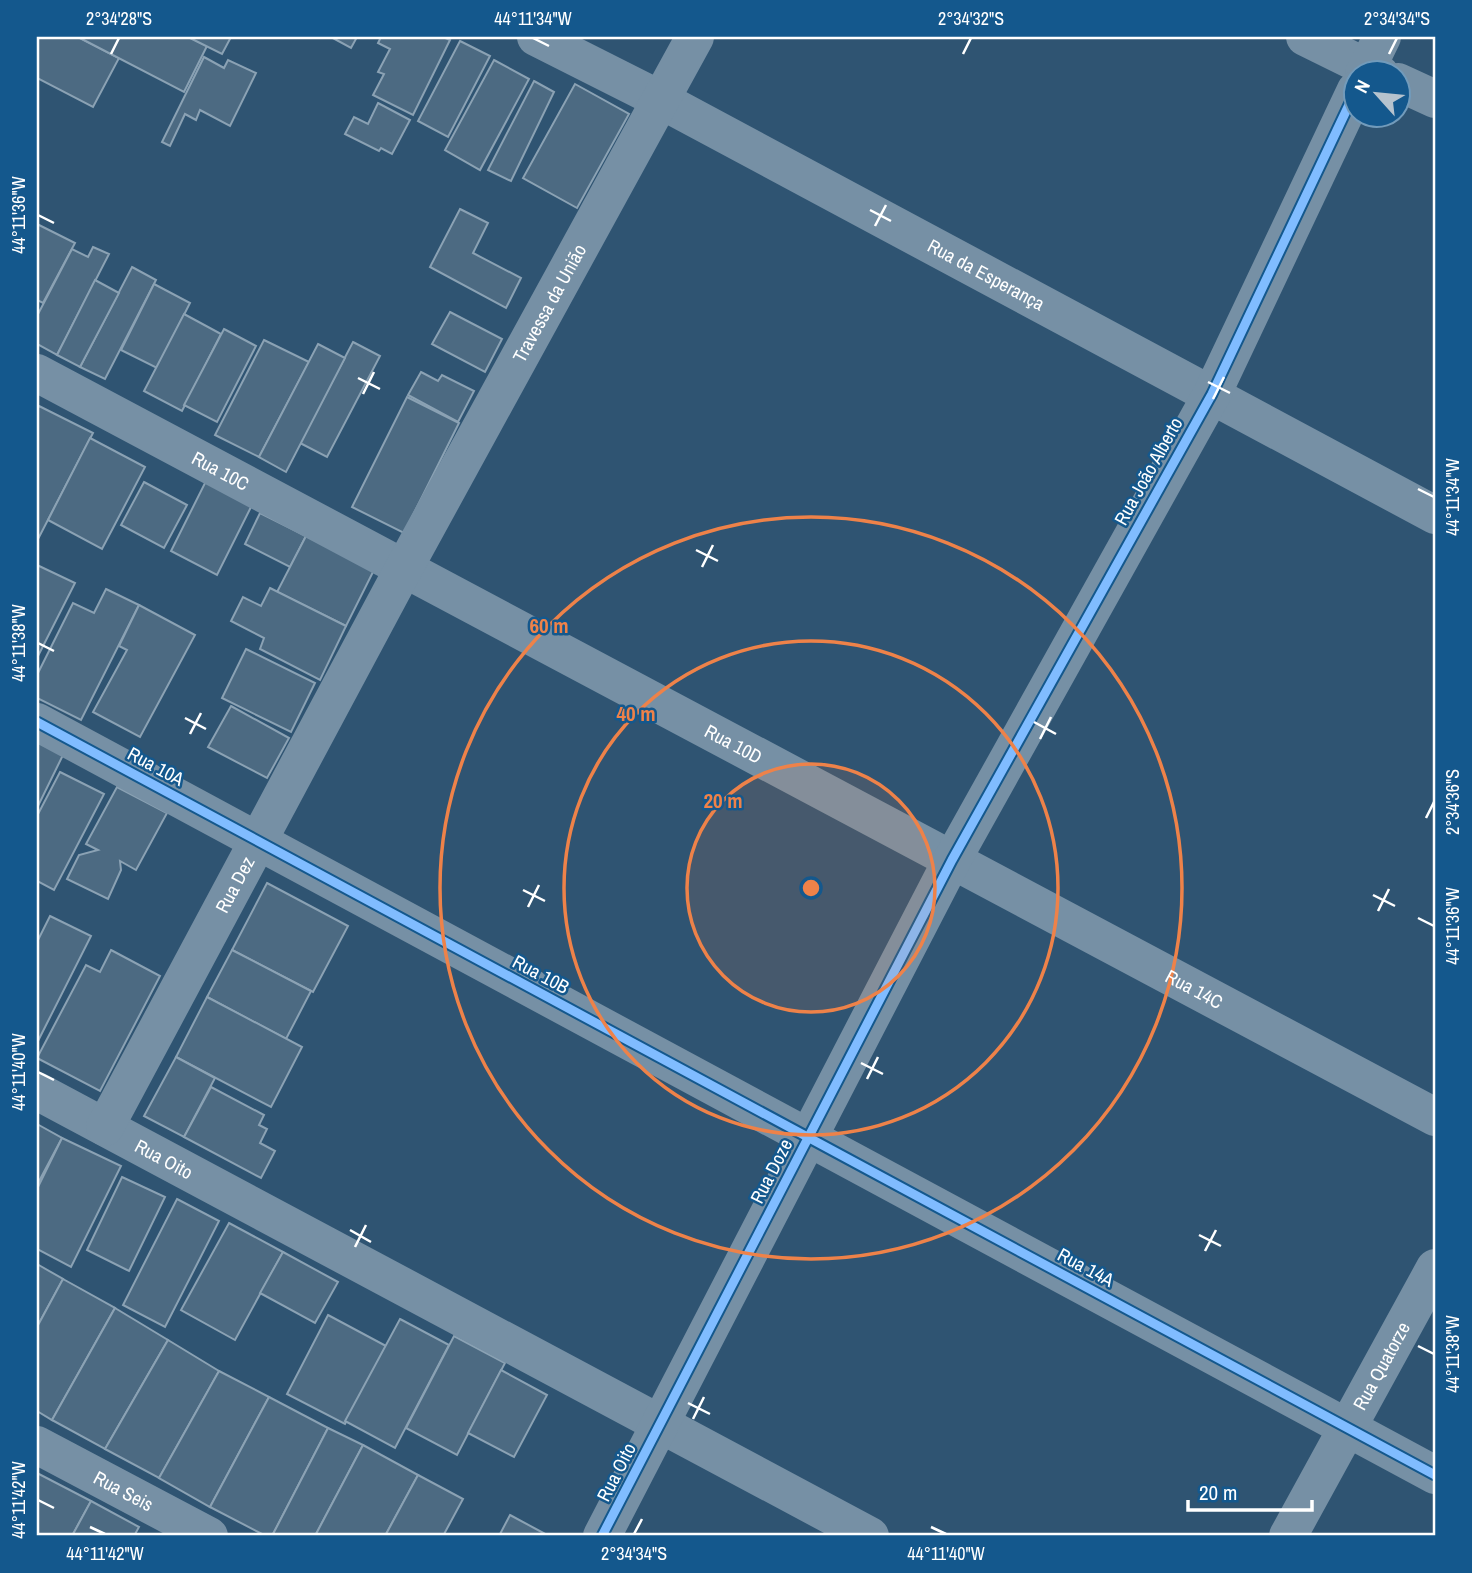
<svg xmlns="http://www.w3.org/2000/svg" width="1472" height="1573" font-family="'Archivo Narrow',sans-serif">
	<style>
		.building { fill: #4c6a82; stroke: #8ba2b4; stroke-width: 2 }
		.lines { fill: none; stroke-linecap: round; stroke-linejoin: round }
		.minor { stroke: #7690a5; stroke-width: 38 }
		.cycleway-casing { stroke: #14588d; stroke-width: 13 }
		.cycleway { stroke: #80bcff; stroke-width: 9 }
		.ticks { fill: none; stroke: #fff; stroke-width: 2.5 }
		.ring { fill: none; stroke: #ee8249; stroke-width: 3.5 }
		.labels { text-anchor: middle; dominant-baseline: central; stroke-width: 5; stroke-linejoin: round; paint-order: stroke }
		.street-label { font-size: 19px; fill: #fff; stroke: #14588d }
		.centre { fill: #ee8249; stroke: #14588d; stroke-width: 3.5 }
		.ring-label { font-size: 21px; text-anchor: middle; font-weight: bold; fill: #ee8249; stroke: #14588d; stroke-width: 5; stroke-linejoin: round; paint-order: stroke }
		.neatline { fill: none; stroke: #fff; stroke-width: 2.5 }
		.ticks-label { font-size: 18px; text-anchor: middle; fill: #fff }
	</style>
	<rect width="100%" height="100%" fill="#2f5472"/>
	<!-- building -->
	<g class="building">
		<path d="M37,37H78L119,58L93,107L37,78Z"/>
		<path d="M78,37H189L207,46L184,92Z"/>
		<path d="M188,37H231L222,54Z"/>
		<path d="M331,37H357L351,48Z"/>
		<path d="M381,37H443L450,40L413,115L373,95L384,74L378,72L390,49L378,43Z"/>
		<path d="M460,41L490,56L448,137L418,121Z"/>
		<path d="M204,57L224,68L228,60L256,73L230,126L200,110L196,120L185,114L170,146L162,142Z"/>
		<path d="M494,60L529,79L480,170L445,150Z"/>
		<path d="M534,81L554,92L511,181L488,170Z"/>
		<path d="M575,84L629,114L577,208L523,178Z"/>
		<path d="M378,103L410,120L392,154L381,148L379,151L345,134L354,117L368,124Z"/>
		<path d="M460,209L488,223L473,253L521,278L506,308L430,267Z"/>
		<path d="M37,224L75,243L43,303L37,300Z"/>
		<path d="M93,247L109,254L57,355L37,344V316L72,249L88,257Z"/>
		<path d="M132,267L156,280L105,379L80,367Z"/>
		<path d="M95,280L119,293L80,367L57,355Z"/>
		<path d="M154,284L190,303L157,368L121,350Z"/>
		<path d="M450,312L502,339L485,372L432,344Z"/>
		<path d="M184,314L221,334L182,411L144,391Z"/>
		<path d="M224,329L256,346L217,422L184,405Z"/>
		<path d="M264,340L309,362L259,457L215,435Z"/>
		<path d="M353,342L380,356L327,457L300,443Z"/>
		<path d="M318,344L345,358L286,472L259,457Z"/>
		<path d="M421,372L438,381L442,375L474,391L458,422L408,395Z"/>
		<path d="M407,397L459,423L404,533L352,507Z"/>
		<path d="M39,406L93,433L37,541V410Z"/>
		<path d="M90,438L145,467L102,549L48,520Z"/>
		<path d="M206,481L252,505L217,575L171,551Z"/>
		<path d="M144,482L187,505L164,548L121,525Z"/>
		<path d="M260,513L306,536L290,567L245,544Z"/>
		<path d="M306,536L374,570L346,626L277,592Z"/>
		<path d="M37,565L75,583L37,658Z"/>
		<path d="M270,588L346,626L320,680L260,649L264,638L231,621L243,597L261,606Z"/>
		<path d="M106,589L139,605L81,720L37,698V675L73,603L94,613Z"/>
		<path d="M139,605L195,635L140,737L93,712L127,650L119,646Z"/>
		<path d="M246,649L315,683L291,732L222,698Z"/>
		<path d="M231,706L289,738L267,778L208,747Z"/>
		<path d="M37,742L63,755L37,808Z"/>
		<path d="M60,772L104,794L54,890L37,881V816Z"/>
		<path d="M117,787L167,813L136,870L120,861L121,870L108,899L67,879L79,855L98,850L86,844Z"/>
		<path d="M267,883L348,926L313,992L232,950Z"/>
		<path d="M50,916L91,936L37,1043V942Z"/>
		<path d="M111,950L160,976L100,1091L37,1058L86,965L100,972Z"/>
		<path d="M232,950L311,991L286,1039L207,997Z"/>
		<path d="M207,997L302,1047L271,1107L176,1057Z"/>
		<path d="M176,1057L215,1078L184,1137L144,1116Z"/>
		<path d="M211,1087L264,1115L259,1125L267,1129L260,1143L275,1151L261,1178L184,1137Z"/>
		<path d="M37,1124L62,1138L37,1185Z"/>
		<path d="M62,1138L121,1166L71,1267L37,1249V1189Z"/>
		<path d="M122,1177L165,1197L129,1271L87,1250Z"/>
		<path d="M177,1199L219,1221L165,1327L123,1305Z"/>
		<path d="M229,1223L283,1252L235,1340L181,1310Z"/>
		<path d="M283,1252L338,1282L315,1323L260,1293Z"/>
		<path d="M37,1264L63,1279L37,1327Z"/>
		<path d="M63,1279L115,1308L52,1420L37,1411V1327Z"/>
		<path d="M115,1308L168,1340L105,1449L52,1420Z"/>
		<path d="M328,1315L386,1346L345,1424L287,1394Z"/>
		<path d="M400,1319L449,1345L395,1448L345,1421Z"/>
		<path d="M454,1336L505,1363L457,1455L406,1428Z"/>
		<path d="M168,1340L219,1371L159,1478L105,1449Z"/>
		<path d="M501,1370L547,1395L514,1457L468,1433Z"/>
		<path d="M219,1371L269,1397L210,1507L159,1478Z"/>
		<path d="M269,1397L328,1428L272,1536H266L210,1507Z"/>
		<path d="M328,1428L363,1445L315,1536H272Z"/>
		<path d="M363,1445L418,1475L385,1536H315Z"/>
		<path d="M37,1473L91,1501L72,1536H37Z"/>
		<path d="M418,1475L463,1499L443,1536H385Z"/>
		<path d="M91,1501L139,1527L134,1536H72Z"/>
		<path d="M510,1515L549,1536H499Z"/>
	</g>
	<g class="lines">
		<!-- minor -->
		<g class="minor">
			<path id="s1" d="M536,37L659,99L1435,515"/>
			<path d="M1305,37L1380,74"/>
			<path d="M1364,74L1382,37"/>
			<path d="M1398,82L1435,99"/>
			<path id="s2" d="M37,373L1435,1117"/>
			<path d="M37,722L1435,1475"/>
			<path id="s3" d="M37,1091L870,1536"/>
			<path id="s4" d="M105,1127L404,568L695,37"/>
			<path id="s5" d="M37,1445L209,1536"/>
			<path d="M602,1536L952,860L1212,394L1356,90"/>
			<path id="s6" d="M1288,1536L1435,1268"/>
		</g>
		<!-- cycleway casing -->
		<g class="cycleway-casing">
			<g id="cycleway">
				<path d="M37,722L1435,1475"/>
				<path d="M602,1536L952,860L1212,394L1356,90"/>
			</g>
		</g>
		<!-- cycleway -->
		<use href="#cycleway" class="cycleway"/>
	</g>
	<!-- ticks -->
	<path class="ticks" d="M533,38L549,46M111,54L119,38M963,54L971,38M1389,54L1397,38M870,210L891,221M38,215L54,223M875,226L886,205M358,378L380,389M1208,382L1230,393M363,394L374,372M1213,399L1224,377M1418,489L1434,497M696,550L718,561M702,567L713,545M38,643L54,651M185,718L206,729M1034,722L1056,734M190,734L201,713M1040,739L1051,717M1426,818L1434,802M523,890L545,901M1373,895L1395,906M528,907L539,885M1378,911L1389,889M1418,918L1434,926M861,1063L883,1074M38,1072L54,1080M867,1079L878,1057M350,1230L371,1242M1199,1235L1221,1246M355,1247L366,1225M1205,1251L1216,1230M1418,1346L1434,1354M688,1403L710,1414M693,1419L704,1397M38,1500L54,1508M90,1527L105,1534M931,1527L946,1534M634,1534L642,1519"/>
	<!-- distance rings -->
	<circle cx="811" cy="888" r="124" fill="#ee8249" fill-opacity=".12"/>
	<g class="ring">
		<circle cx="811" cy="888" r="124"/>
		<circle cx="811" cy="888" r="247"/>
		<circle cx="811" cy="888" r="371"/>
	</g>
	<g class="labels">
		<!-- street labels -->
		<g class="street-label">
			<text stroke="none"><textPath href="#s1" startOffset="509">Rua da Esperança</textPath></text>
			<text stroke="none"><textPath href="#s4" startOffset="936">Travessa da União</textPath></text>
			<text stroke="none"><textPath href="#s2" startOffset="208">Rua 10C</textPath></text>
			<text transform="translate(1148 471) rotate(-61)">Rua João Alberto</text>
			<text stroke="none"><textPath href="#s2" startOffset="789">Rua 10D</textPath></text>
			<text transform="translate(156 766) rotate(28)">Rua 10A</text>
			<text stroke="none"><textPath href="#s4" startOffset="275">Rua Dez</textPath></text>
			<text transform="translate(541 974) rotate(28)">Rua 10B</text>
			<text stroke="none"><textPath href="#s2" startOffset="1311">Rua 14C</textPath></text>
			<text stroke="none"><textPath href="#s3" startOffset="144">Rua Oito</textPath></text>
			<text transform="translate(771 1171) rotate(-63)">Rua Doze</text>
			<text transform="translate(1086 1267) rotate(28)">Rua 14A</text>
			<text stroke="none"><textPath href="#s6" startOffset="194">Rua Quatorze</textPath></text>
			<text transform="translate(616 1472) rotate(-63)">Rua Oito</text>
			<text stroke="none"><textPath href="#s5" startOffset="98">Rua Seis</textPath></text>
		</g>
	</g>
	<circle cx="811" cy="888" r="10" class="centre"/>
	<g class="ring-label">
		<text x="549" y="633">60 m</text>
		<text x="636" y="721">40 m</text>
		<text x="723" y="808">20 m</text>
	</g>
	<!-- border -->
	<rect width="1472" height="1573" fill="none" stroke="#14588d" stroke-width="77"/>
	<!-- north arrow -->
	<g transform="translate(1377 94) rotate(297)"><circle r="33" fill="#14588d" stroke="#729bbb" stroke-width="2"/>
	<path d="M0-5L12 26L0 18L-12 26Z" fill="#b6c3ce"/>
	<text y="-10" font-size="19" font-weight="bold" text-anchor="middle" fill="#ffffff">N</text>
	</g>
	<!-- scale -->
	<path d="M1188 1500v10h124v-10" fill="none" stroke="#ffffff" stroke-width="3.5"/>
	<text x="1199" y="1500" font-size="21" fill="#ffffff" stroke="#14588d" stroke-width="5" paint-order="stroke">20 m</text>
	<rect x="38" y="38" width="1396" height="1496" class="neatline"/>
	<g class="ticks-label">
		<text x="119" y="25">2°34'28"S</text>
		<text x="533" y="25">44°11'34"W</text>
		<text x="971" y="25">2°34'32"S</text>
		<text x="1397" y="25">2°34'34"S</text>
		<text transform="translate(19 215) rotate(-90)" y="6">44°11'36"W</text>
		<text transform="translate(1453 497) rotate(-90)" y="6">44°11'34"W</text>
		<text transform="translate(19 643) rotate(-90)" y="6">44°11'38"W</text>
		<text transform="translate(1453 802) rotate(-90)" y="6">2°34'36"S</text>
		<text transform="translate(1453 926) rotate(-90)" y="6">44°11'36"W</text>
		<text transform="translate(19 1072) rotate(-90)" y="6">44°11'40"W</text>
		<text transform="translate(1453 1354) rotate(-90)" y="6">44°11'38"W</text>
		<text transform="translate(19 1500) rotate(-90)" y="6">44°11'42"W</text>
		<text x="105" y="1560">44°11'42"W</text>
		<text x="634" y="1560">2°34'34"S</text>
		<text x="946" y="1560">44°11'40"W</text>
	</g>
</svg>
